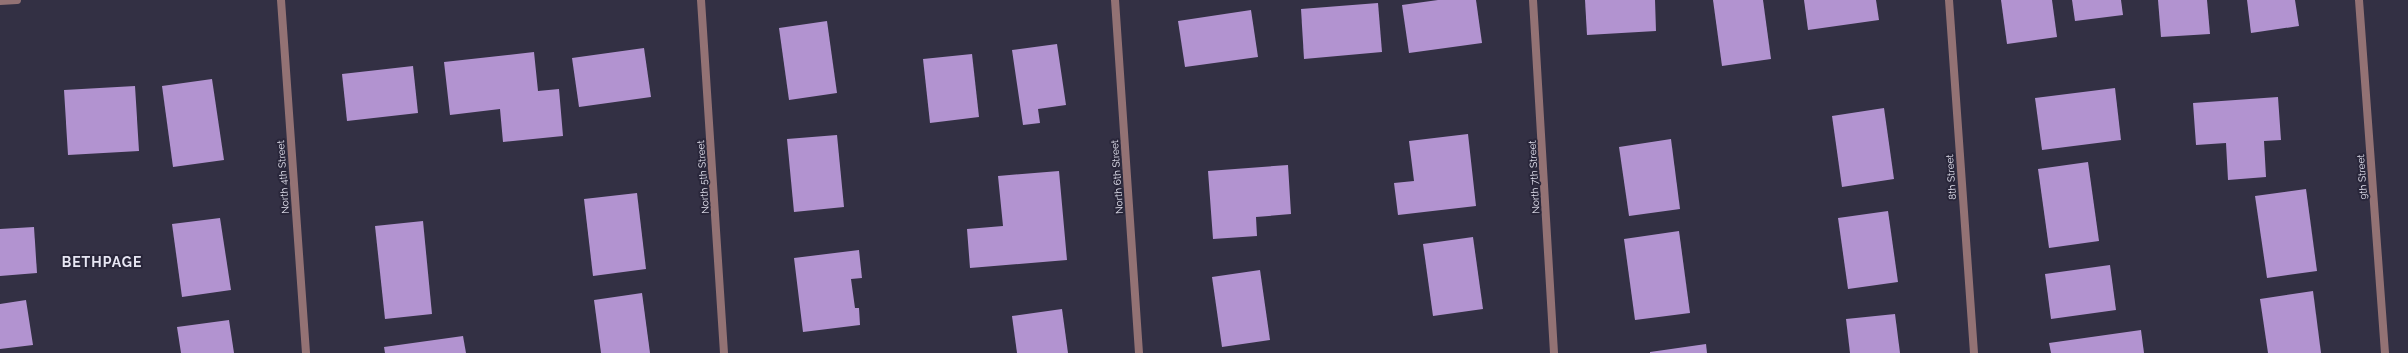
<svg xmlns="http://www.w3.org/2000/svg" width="2408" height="353" font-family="Raleway,sans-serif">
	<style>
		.building { fill: #b293d0 }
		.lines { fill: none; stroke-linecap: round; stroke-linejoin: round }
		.minor { stroke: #937274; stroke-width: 8 }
		.labels { text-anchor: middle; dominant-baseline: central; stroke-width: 4; stroke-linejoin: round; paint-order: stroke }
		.street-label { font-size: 10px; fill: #e7e6f3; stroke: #29263a }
		.district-label { font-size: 14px; font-weight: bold; letter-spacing: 1px; fill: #e7e6f3; stroke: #29263a }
	</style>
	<rect width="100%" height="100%" fill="#333044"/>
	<!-- building -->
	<g class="building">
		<path d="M1438,0H1476L1482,43L1409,53L1402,5Z"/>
		<path d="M1585,0H1655L1656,31L1587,35Z"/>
		<path d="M1713,0H1763L1771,59L1722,66Z"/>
		<path d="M1804,0H1876L1879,20L1808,30Z"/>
		<path d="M2001,0H2052L2057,37L2007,44Z"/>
		<path d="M2072,0H2121L2123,15L2075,21Z"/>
		<path d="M2158,0H2207L2210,34L2161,37Z"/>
		<path d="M2247,0H2295L2299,26L2251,33Z"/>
		<path d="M1378,3L1382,52L1304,59L1301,9Z"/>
		<path d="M1251,10L1258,57L1185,67L1178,21Z"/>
		<path d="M827,21L837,93L789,100L779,28Z"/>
		<path d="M1057,44L1066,105L1038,109L1040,123L1023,125L1012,50Z"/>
		<path d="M644,48L651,97L579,107L572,58Z"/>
		<path d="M534,52L538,91L559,89L563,136L503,142L500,109L450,115L444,62Z"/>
		<path d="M972,54L979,117L930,123L923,59Z"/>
		<path d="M413,66L418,113L347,121L342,74Z"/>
		<path d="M212,79L224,160L173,167L162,86Z"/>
		<path d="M135,86L139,151L68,155L64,90Z"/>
		<path d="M2115,88L2121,140L2042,150L2035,98Z"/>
		<path d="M2278,97L2281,140L2264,141L2266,177L2228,180L2226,143L2196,145L2193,103Z"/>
		<path d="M1884,108L1894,179L1842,187L1832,116Z"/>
		<path d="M1468,134L1476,206L1398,215L1394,183L1414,181L1409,141Z"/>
		<path d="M837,135L844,207L794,212L787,139Z"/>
		<path d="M1671,139L1680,209L1629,216L1619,147Z"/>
		<path d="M2088,162L2099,241L2049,248L2038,169Z"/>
		<path d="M1288,165L1291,214L1256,217L1257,236L1213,239L1208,171Z"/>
		<path d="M1059,171L1067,260L970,268L967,229L1003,226L998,176Z"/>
		<path d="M2306,189L2317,271L2267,278L2255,196Z"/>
		<path d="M637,193L646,269L593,276L584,199Z"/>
		<path d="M1888,211L1898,282L1848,289L1838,218Z"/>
		<path d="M220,218L231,290L182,297L172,224Z"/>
		<path d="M423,221L432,314L385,319L375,226Z"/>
		<path d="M34,227L37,273L0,276V229Z"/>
		<path d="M1679,231L1690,313L1635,320L1624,239Z"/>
		<path d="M1473,237L1483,309L1433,316L1423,244Z"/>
		<path d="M859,250L862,278L851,279L855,308H859L860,325L803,332L794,258Z"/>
		<path d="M2110,265L2116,310L2051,319L2045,274Z"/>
		<path d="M1260,270L1270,340L1222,347L1212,277Z"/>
		<path d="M2313,291L2321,353H2268L2260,299Z"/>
		<path d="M642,293L650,353H601L594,300Z"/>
		<path d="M26,300L33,345L0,349V304Z"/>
		<path d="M1062,309L1068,353H1017L1012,316Z"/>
		<path d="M1895,314L1900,353H1850L1846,319Z"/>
		<path d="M229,320L234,353H181L177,327Z"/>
		<path d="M2141,330L2144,353H2051L2049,343Z"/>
		<path d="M463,336L466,353H385L384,347Z"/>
		<path d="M1706,344L1707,353H1650V352Z"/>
	</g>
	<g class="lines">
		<!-- minor -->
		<g class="minor">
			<path d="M281,0L306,353"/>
			<path d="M701,0L724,353"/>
			<path d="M1115,0L1139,353"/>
			<path d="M1533,0L1554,353"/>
			<path d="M1949,0L1974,353"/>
			<path d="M2359,0L2385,353"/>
			<path d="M0,1L17,0"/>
		</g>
	</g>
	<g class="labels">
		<!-- street labels -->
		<g class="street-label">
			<text transform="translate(283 177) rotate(-94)">North 4th Street</text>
			<text transform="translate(703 177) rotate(-94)">North 5th Street</text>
			<text transform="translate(1117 177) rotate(-94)">North 6th Street</text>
			<text transform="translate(1534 177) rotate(-93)">North 7th Street</text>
			<text transform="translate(1951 177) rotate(-94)">8th Street</text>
			<text transform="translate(2362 177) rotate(-94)">9th Street</text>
		</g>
		<!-- district labels -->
		<g class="district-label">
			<text x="102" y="262">BETHPAGE</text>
		</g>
	</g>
</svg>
